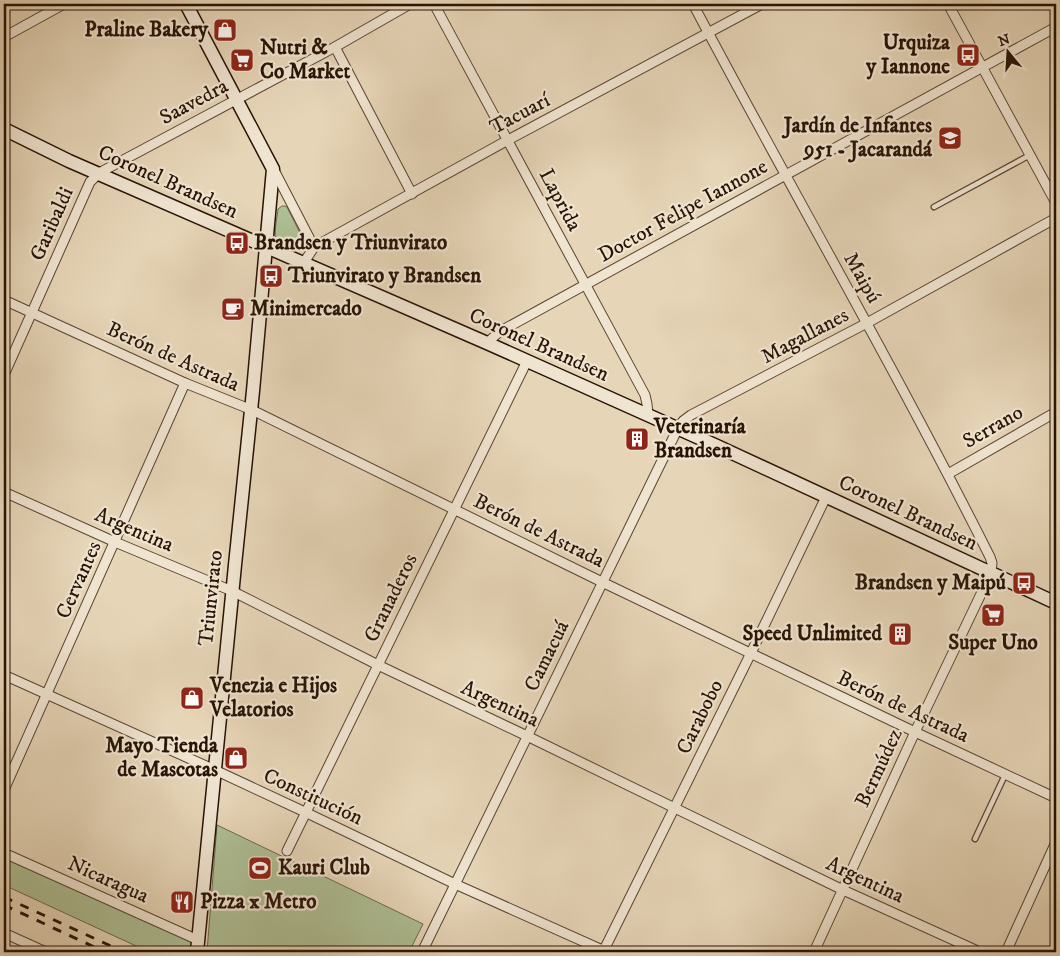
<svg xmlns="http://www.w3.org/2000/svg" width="1060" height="956" font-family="'IM FELL DW Pica',serif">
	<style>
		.green { fill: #aebe94; stroke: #6b684c }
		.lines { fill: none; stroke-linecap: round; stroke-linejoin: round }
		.lane-casing { stroke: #584432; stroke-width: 7 }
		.street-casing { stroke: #584432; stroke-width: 11 }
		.secondary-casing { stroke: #281305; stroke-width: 15 }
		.lane { stroke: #efe4d0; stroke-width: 4.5 }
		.street { stroke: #efe4d0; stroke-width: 9 }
		.secondary { stroke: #efe4d0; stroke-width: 12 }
		.rail { stroke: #281305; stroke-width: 3; stroke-dasharray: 9 9; stroke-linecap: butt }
		.labels { text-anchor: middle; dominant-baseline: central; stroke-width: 4.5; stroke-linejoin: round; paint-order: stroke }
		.poi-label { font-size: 21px; font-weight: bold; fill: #281305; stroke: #efe4d0; text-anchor: start }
		.street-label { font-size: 21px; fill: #281305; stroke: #efe4d0 }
	</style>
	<rect width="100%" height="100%" fill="#e6d5b7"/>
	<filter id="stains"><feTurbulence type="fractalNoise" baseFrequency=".004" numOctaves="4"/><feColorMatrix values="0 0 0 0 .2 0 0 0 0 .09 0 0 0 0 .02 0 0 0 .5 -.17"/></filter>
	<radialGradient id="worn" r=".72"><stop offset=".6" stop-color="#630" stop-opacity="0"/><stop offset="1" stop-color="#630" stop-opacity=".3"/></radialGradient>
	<!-- green -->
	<g class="green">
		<path d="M282,206H285L287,207L301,235L302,238C299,244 295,244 289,246C268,252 277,221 278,209Z"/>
		<path d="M217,825L423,924L409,952H207Z"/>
		<path d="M4,856L193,940L191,952H149L4,885Z"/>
	</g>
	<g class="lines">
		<!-- lane casing -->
		<g class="lane-casing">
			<g id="lane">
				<path d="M934,207L1030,155"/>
				<path d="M975,839L1005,775"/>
			</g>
		</g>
		<!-- street casing -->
		<g class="street-casing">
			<g id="street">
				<path d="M434,4L645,395L647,404L648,415"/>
				<path d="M693,4C791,189 896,370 990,557L992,563L991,573L915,732L814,952"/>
				<path d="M948,4L1056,203"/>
				<path d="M4,37L64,4"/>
				<path d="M335,47L412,194"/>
				<path d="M274,170L314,247"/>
				<path d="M303,264L314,247L508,140L762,4"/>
				<path d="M4,300L185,383L252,410L602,582L915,732L1056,798"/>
				<path d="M487,343L499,332L1056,27"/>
				<path d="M4,375L90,182L99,173L335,47L410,4"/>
				<path d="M948,474L1056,412"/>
				<path d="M4,492L115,542L232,591L378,665L527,736L843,890L980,952"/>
				<path d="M4,675L215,770L307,813L455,884L607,952"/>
				<path d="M4,790L185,383"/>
				<path d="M287,851L527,361"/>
				<path d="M4,853L198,940"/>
				<path d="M4,933L46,952"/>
				<path d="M422,952L678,428L683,421L691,415L867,323L1056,218"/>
				<path d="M603,952L751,653L826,497"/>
				<path d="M1006,952L1056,842"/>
			</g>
		</g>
		<!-- secondary casing -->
		<g class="secondary-casing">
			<g id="secondary">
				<path d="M186,4L273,169L253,391L235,565L197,952"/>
				<path d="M4,129L69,161L487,343L717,446L1056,603"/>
			</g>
		</g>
		<!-- lane -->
		<use href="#lane" class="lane"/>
		<!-- street -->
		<use href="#street" class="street"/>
		<!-- secondary -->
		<use href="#secondary" class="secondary"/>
		<!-- rail -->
		<g class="rail">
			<path d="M4,897L124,952"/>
			<path d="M4,905L105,952"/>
		</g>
	</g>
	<!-- icons -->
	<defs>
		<g id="shop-square" transform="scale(1.25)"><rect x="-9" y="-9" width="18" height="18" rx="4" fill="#8f2418" stroke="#efe4d0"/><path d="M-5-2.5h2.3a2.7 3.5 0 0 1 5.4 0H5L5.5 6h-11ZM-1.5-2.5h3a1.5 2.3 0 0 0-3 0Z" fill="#fff"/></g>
		<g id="bus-square" transform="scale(1.25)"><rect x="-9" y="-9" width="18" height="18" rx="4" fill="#8f2418" stroke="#efe4d0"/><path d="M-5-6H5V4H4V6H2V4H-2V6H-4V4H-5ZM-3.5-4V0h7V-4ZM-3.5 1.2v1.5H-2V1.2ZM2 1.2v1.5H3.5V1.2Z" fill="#fff"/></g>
		<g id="supermarket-square" transform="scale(1.25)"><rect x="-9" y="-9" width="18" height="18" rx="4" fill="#8f2418" stroke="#efe4d0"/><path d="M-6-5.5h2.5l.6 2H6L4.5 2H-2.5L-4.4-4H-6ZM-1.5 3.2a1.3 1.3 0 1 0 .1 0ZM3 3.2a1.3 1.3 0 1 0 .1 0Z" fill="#fff"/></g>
		<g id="school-square" transform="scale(1.25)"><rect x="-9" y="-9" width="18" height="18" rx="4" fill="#8f2418" stroke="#efe4d0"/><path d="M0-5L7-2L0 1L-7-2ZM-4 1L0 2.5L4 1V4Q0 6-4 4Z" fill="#fff"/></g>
		<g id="cafe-square" transform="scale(1.25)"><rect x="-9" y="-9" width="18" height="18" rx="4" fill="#8f2418" stroke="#efe4d0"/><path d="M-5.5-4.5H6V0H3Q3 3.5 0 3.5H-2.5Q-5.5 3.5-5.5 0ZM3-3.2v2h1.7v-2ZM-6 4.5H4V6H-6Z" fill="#fff"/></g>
		<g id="building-square" transform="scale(1.25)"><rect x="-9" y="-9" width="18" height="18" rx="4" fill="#8f2418" stroke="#efe4d0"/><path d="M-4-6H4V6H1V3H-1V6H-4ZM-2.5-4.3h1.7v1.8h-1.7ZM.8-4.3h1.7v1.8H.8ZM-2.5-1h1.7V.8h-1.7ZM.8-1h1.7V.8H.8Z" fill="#fff"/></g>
		<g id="stadium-square" transform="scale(1.25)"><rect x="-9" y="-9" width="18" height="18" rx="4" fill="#8f2418" stroke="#efe4d0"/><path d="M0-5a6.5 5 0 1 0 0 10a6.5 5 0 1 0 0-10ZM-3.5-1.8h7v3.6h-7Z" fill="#fff"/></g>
		<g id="restaurant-square" transform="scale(1.25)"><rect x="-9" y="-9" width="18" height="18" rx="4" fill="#8f2418" stroke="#efe4d0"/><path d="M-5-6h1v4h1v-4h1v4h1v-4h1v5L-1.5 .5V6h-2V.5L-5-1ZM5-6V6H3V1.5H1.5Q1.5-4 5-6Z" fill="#fff"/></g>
	</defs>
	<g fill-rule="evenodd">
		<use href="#shop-square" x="225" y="30"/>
		<use href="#bus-square" x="968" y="55"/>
		<use href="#supermarket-square" x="242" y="60"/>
		<use href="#school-square" x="950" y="138"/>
		<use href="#bus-square" x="237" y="243"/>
		<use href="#bus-square" x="271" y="276"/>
		<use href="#cafe-square" x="233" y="309"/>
		<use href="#building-square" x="637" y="439"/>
		<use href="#bus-square" x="1024" y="583"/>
		<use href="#supermarket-square" x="993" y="615"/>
		<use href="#building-square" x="900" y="634"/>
		<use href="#shop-square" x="192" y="698"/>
		<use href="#shop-square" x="236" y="758"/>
		<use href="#stadium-square" x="260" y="868"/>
		<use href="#restaurant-square" x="182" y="902"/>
	</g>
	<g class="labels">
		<!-- poi labels -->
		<g class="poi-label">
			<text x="208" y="30" text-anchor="end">Praline Bakery</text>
			<text x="950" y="43" text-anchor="end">Urquiza<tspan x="950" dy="24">y Iannone</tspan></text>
			<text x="260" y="48">Nutri &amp;<tspan x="260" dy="24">Co Market</tspan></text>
			<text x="932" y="126" text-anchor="end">Jardín de Infantes<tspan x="932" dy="24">951 - Jacarandá</tspan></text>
			<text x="254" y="243">Brandsen y Triunvirato</text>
			<text x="288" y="276">Triunvirato y Brandsen</text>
			<text x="250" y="309">Minimercado</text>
			<text x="654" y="427">Veterinaría<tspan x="654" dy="24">Brandsen</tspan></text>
			<text x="1006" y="583" text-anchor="end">Brandsen y Maipú</text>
			<text x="882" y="634" text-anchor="end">Speed Unlimited</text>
			<text x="993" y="643" text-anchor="middle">Super Uno</text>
			<text x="210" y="686">Venezia e Hijos<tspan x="210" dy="24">Velatorios</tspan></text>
			<text x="218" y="746" text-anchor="end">Mayo Tienda<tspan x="218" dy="24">de Mascotas</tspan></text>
			<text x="278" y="868">Kauri Club</text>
			<text x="200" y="902">Pizza x Metro</text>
		</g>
		<!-- street labels -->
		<g class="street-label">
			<text transform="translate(194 102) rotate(-28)">Saavedra</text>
			<text transform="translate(520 114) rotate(-28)">Tacuarí</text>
			<text transform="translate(168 182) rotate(24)">Coronel Brandsen</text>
			<text transform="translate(560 200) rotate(62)">Laprida</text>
			<text transform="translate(683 211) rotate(-29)">Doctor Felipe Iannone</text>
			<text transform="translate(52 224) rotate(-66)">Garibaldi</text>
			<text transform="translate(862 278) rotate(61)">Maipú</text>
			<text transform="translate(805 336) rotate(-28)">Magallanes</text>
			<text transform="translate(539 345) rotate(24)">Coronel Brandsen</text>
			<text transform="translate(173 357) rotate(24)">Berón de Astrada</text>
			<text transform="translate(993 427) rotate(-30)">Serrano</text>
			<text transform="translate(908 513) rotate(25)">Coronel Brandsen</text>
			<text transform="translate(134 530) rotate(23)">Argentina</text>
			<text transform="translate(539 531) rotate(26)">Berón de Astrada</text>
			<text transform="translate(79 580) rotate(-66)">Cervantes</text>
			<text transform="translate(211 598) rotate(-84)">Triunvirato</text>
			<text transform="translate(391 598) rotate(-64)">Granaderos</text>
			<text transform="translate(547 656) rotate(-64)">Camacuá</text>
			<text transform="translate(500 704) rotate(25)">Argentina</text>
			<text transform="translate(903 707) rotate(25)">Berón de Astrada</text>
			<text transform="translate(700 717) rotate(-64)">Carabobo</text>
			<text transform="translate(879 768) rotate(-65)">Bermúdez</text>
			<text transform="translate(313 797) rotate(25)">Constitución</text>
			<text transform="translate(108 880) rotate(24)">Nicaragua</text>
			<text transform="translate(865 880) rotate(25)">Argentina</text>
		</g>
	</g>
	<!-- margin -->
	<rect width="1060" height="956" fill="none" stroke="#e6d5b7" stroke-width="20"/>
	<rect x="5" y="5" width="1050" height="946" fill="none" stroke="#281305" stroke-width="2.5"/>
	<rect x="10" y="10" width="1040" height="936" fill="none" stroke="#281305"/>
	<!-- north arrow -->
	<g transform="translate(1008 52) rotate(342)" stroke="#efe4d0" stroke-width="4" paint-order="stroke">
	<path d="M0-4L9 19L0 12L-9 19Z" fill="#281305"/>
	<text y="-8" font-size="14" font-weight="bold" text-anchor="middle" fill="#281305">N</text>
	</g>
	<rect width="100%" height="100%" filter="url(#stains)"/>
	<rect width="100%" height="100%" fill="url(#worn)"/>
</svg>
